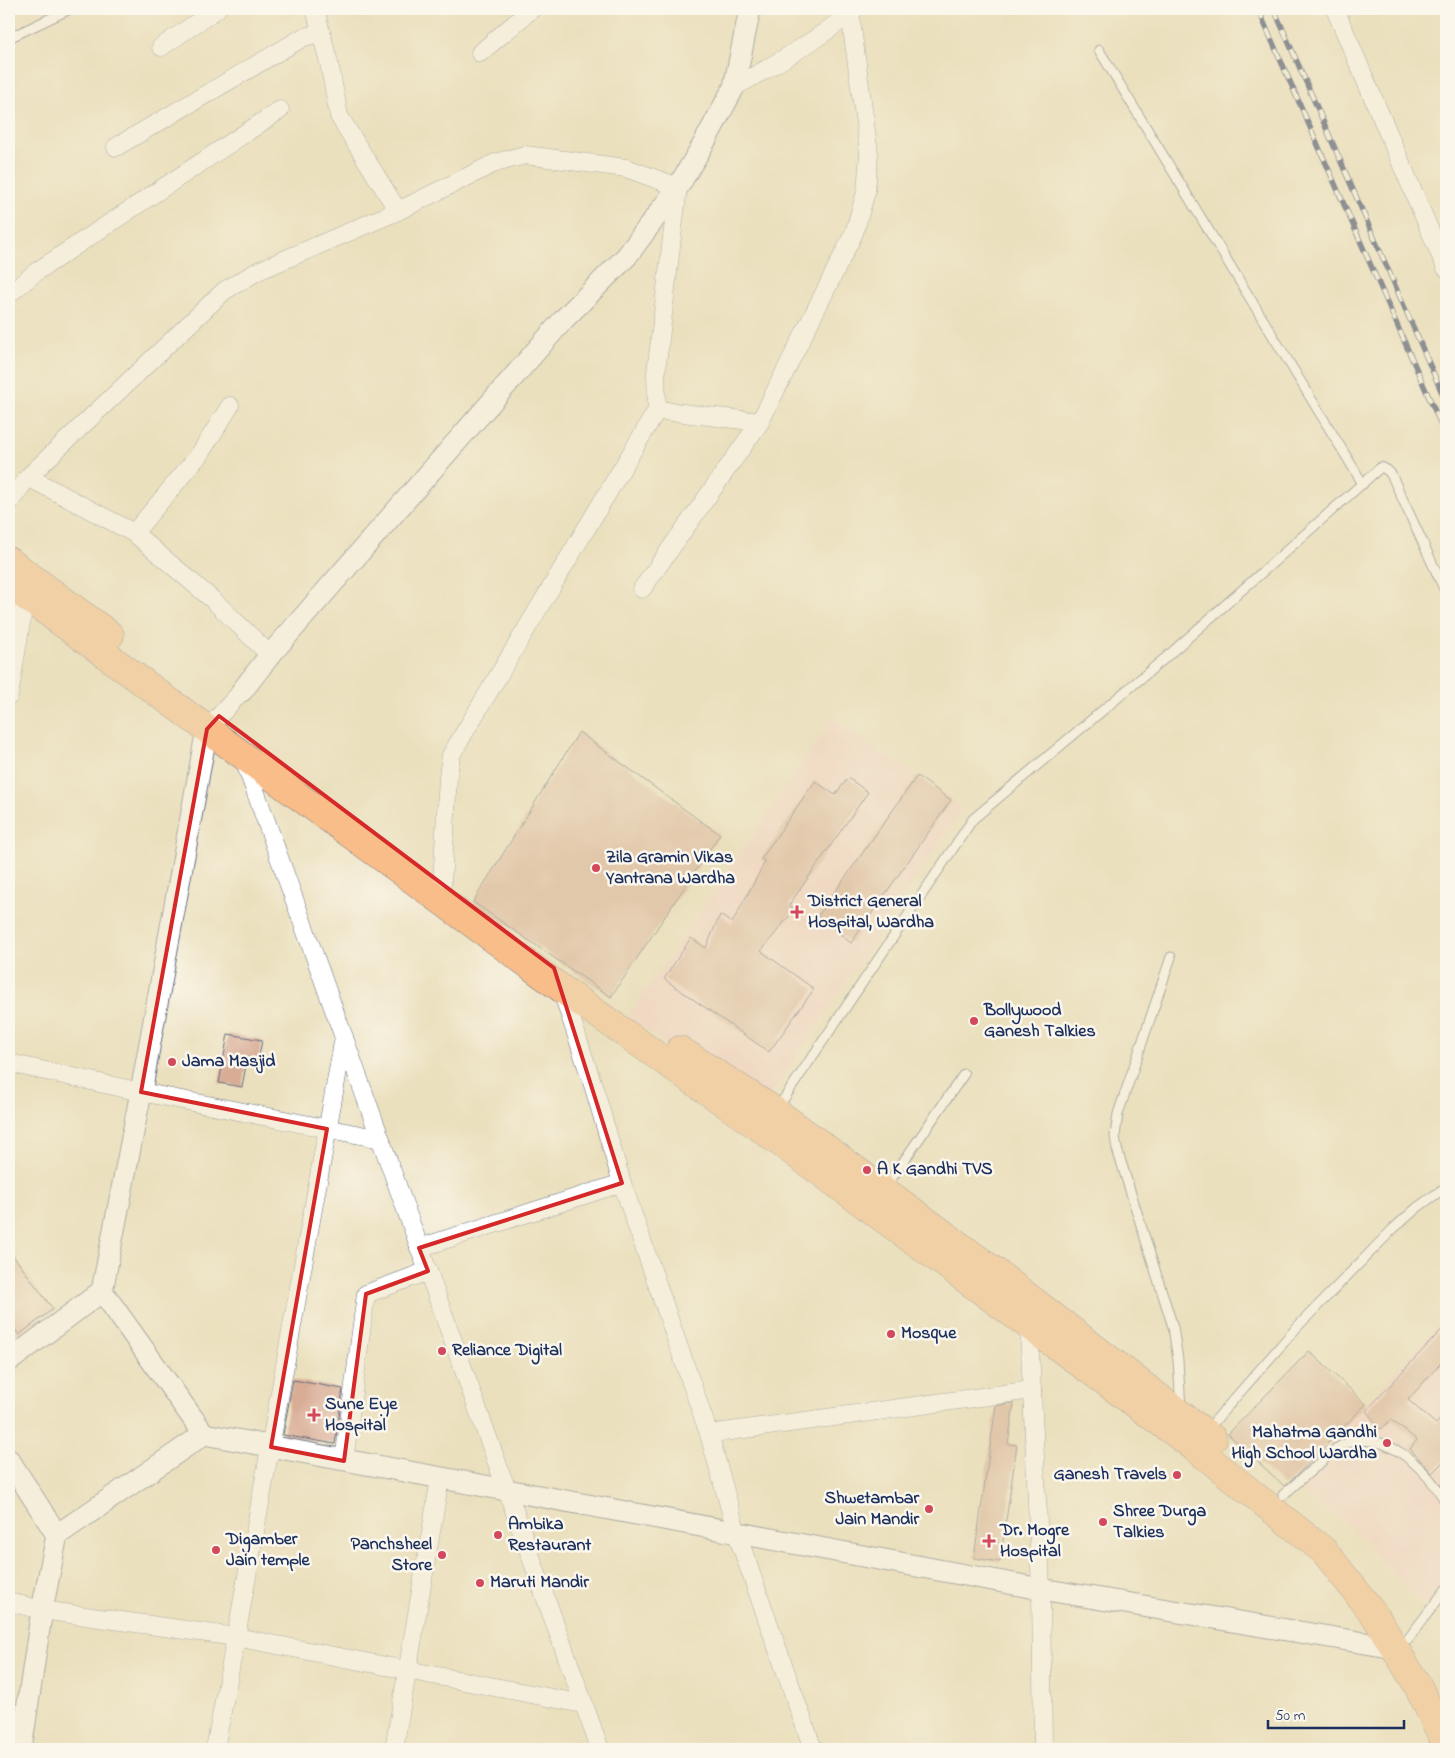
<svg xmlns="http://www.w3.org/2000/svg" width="1455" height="1758" font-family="'Indie Flower',sans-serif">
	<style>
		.built { fill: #f7d0cb }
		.building { fill: #d8ac95 }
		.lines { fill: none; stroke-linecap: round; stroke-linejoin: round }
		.service-casing { stroke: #646d80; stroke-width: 11 }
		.minor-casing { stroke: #646d80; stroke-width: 19 }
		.tertiary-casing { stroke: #646d80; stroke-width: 23 }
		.primary-casing { stroke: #646d80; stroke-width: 29 }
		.service { stroke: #fff; stroke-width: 9 }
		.minor { stroke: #fff; stroke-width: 18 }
		.tertiary { stroke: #fff; stroke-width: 21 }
		.primary { stroke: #f8bd89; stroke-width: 28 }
		.rail-casing { stroke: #1b2f5e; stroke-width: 5.5 }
		.rail { stroke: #fbf7ec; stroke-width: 4; stroke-dasharray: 11; stroke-linecap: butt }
		.marked { fill: none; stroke: #d62828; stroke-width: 4; stroke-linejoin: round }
		.poi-dot { fill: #d1495b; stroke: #fbf7ec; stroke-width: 2 }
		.labels { text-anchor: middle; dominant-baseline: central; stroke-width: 5; stroke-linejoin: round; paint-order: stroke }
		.poi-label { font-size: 18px; font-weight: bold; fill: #1b2f5e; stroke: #fbf7ec; text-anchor: start }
	</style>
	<rect width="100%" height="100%" fill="#fbf7ec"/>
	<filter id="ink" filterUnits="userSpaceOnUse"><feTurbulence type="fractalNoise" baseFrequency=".02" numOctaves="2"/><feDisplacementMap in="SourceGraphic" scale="10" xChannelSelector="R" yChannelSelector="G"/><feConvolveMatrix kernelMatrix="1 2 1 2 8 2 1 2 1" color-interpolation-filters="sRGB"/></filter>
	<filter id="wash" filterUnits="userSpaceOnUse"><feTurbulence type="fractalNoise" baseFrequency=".0096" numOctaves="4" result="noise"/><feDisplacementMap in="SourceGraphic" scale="20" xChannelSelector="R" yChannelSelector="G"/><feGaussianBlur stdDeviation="1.12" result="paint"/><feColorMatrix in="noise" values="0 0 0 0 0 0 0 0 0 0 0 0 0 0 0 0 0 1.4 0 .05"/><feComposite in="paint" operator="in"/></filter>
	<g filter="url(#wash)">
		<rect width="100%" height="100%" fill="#ebe0be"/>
		<!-- built -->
		<g class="built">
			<path d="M833,719L962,808L760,1112L628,1017Z"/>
			<path d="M1439,1324L1446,1330V1616L1422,1603L1348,1524L1290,1482L1366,1404Z"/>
		</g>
		<g id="blocks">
			<!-- building -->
			<g class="building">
				<path d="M579,732L699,820L720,834L611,997L473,902Z"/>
				<path d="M917,776L951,800L851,943L818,916Z"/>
				<path d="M848,778L868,792L789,905L795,909L761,951L814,989L769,1052L664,979L691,938L706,948L720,915L732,923L765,862L761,859L815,781L835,795Z"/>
				<path d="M228,1034L262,1040L258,1062L247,1060L242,1087L219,1083Z"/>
				<path d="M9,1250L53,1309L19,1335L9,1321Z"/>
				<path d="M1446,1325V1357L1408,1400L1436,1424L1446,1412V1459L1432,1473L1410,1449L1417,1440L1391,1420L1381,1429L1366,1411Z"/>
				<path d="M1309,1351L1366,1404L1297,1475L1284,1486L1228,1434Z"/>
				<path d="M293,1380L343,1389L335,1444L283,1435Z"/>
				<path d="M1014,1403L1008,1444L1017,1445L1000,1562L974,1558L996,1406Z"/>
			</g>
		</g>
	</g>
	<g filter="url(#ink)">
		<use href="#blocks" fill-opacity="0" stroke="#646d80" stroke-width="1"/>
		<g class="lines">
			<!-- service casing -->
			<g class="service-casing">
				<g id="service">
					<path d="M9,38L70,9"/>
					<path d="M1099,50L1363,484"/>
					<path d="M1171,957L1118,1114L1115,1136L1117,1149L1173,1327L1178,1360L1181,1409"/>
					<path d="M777,1109L973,819L1164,659L1381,467L1387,470L1391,474L1446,593"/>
					<path d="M885,1188L964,1074"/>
					<path d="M1206,1431L1298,1326L1393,1229L1418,1207L1446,1187"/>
					<path d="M1283,1495L1337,1448C1380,1422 1427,1468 1446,1503"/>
					<path d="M1408,1639L1446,1589"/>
					<path d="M1444,1703L1446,1702"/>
				</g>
			</g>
			<!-- minor casing -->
			<g class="minor-casing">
				<g id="minor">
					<path d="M315,9L329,63L339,116L398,211"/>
					<path d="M1335,9L1446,268"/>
					<path d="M161,47L217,9"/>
					<path d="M480,53L532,9"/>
					<path d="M734,87C776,64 818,40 855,9"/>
					<path d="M116,147L302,38L321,32"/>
					<path d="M9,294L36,272L280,110"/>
					<path d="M28,477L134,533L213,600L270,655"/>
					<path d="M9,503L28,477L224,291L258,271L398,211L495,163L525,155L626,168L678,187L656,373L657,410L760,422"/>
					<path d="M134,533L199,455L230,406"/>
					<path d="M642,589L760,422L854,233L866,192L869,153L850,13"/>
					<path d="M9,696L25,598"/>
					<path d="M207,729L242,691"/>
					<path d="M243,757L600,1749"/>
					<path d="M442,884L448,777L451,755L657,410"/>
					<path d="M561,988L594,1088L622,1183L709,1434L737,1534L813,1749"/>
					<path d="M9,1063L141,1092L381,1139"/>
					<path d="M419,1248L622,1183"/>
					<path d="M1029,1327L1041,1589L1043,1749"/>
					<path d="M709,1434L1032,1390"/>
					<path d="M344,1461L366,1294L428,1271"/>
					<path d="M9,1602L42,1610L236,1637L344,1037"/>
					<path d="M215,1749L236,1637L583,1704"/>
					<path d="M394,1749L440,1479"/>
				</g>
			</g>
			<!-- tertiary casing -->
			<g class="tertiary-casing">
				<g id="tertiary">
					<path d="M242,691L270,655L564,319L627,256L652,222L678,187L704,143L734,87L750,9"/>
					<path d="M9,1361L102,1291"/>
					<path d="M204,1434L102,1291L141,1092L207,729"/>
					<path d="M9,1460L57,1535L42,1610L21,1749"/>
					<path d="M57,1535L204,1434L1041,1589L1395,1648"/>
				</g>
			</g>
			<!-- primary casing -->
			<g class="primary-casing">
				<g id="primary">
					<path d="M9,561L110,635"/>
					<path d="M9,584L562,989L763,1130L1194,1447L1324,1551L1374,1614L1418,1686L1446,1744"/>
					<path d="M680,1050L775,1111L993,1270L1213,1439"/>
				</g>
			</g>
			<!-- service -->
			<use href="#service" class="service"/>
			<!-- minor -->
			<use href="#minor" class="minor"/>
			<!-- tertiary -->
			<use href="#tertiary" class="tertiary"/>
			<!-- primary -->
			<use href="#primary" class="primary"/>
			<!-- rail casing -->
			<g class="rail-casing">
				<g id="rail">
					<path d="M1258,9L1446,436"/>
					<path d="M1274,9L1446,402"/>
				</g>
			</g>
			<!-- rail -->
			<use href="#rail" class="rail"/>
		</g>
	</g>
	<!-- marked area -->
	<path d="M0 0H1455V1758H0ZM219,716L554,968L622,1183L419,1248L428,1271L366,1294L344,1461L271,1447L327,1129L141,1092L207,729Z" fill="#ebe0be" fill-opacity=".55" fill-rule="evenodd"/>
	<path class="marked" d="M219,716L554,968L622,1183L419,1248L428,1271L366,1294L344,1461L271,1447L327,1129L141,1092L207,729Z"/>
	<!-- markers -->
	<g class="poi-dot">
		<circle cx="596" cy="868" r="5"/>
		<path d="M794.5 904.5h5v5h5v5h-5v5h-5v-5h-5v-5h5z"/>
		<circle cx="974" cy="1021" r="5"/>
		<circle cx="172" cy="1062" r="5"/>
		<circle cx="867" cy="1170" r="5"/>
		<circle cx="891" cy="1334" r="5"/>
		<circle cx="442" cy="1351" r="5"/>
		<path d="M311.5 1407.5h5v5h5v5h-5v5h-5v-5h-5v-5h5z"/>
		<circle cx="1387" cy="1443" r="5"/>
		<circle cx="1177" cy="1475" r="5"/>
		<circle cx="929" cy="1509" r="5"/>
		<circle cx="1103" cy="1522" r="5"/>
		<circle cx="498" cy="1535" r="5"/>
		<path d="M986.5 1533.5h5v5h5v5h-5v5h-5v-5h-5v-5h5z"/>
		<circle cx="216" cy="1550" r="5"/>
		<circle cx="442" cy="1555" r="5"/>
		<circle cx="480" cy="1583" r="5"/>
	</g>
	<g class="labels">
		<!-- poi labels -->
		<g class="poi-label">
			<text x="606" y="858">Zila Gramin Vikas<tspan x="606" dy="21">Yantrana Wardha</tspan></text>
			<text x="808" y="902">District General<tspan x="808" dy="21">Hospital, Wardha</tspan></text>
			<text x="984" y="1011">Bollywood<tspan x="984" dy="21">Ganesh Talkies</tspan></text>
			<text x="182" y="1062">Jama Masjid</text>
			<text x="877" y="1170">A K Gandhi TVS</text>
			<text x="901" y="1334">Mosque</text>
			<text x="452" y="1351">Reliance Digital</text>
			<text x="325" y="1405">Sune Eye<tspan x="325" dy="21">Hospital</tspan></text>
			<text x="1377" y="1433" text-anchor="end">Mahatma Gandhi<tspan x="1377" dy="21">High School Wardha</tspan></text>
			<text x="1167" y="1475" text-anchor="end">Ganesh Travels</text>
			<text x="919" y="1499" text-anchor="end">Shwetambar<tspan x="919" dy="21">Jain Mandir</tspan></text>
			<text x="1113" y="1512">Shree Durga<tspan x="1113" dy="21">Talkies</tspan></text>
			<text x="508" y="1525">Ambika<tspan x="508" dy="21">Restaurant</tspan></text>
			<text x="1000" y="1531">Dr. Mogre<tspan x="1000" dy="21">Hospital</tspan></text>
			<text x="226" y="1540">Digamber<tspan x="226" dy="21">Jain temple</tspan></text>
			<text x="432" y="1545" text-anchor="end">Panchsheel<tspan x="432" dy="21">Store</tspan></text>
			<text x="490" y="1583">Maruti Mandir</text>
		</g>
	</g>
	<!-- margin -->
	<rect width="1455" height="1758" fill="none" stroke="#fbf7ec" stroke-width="30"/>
	<!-- scale -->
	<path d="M1268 1720v8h136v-8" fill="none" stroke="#1b2f5e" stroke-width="2.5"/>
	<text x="1275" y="1720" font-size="15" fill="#1b2f5e" stroke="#fbf7ec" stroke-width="4" paint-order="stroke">50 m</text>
</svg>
